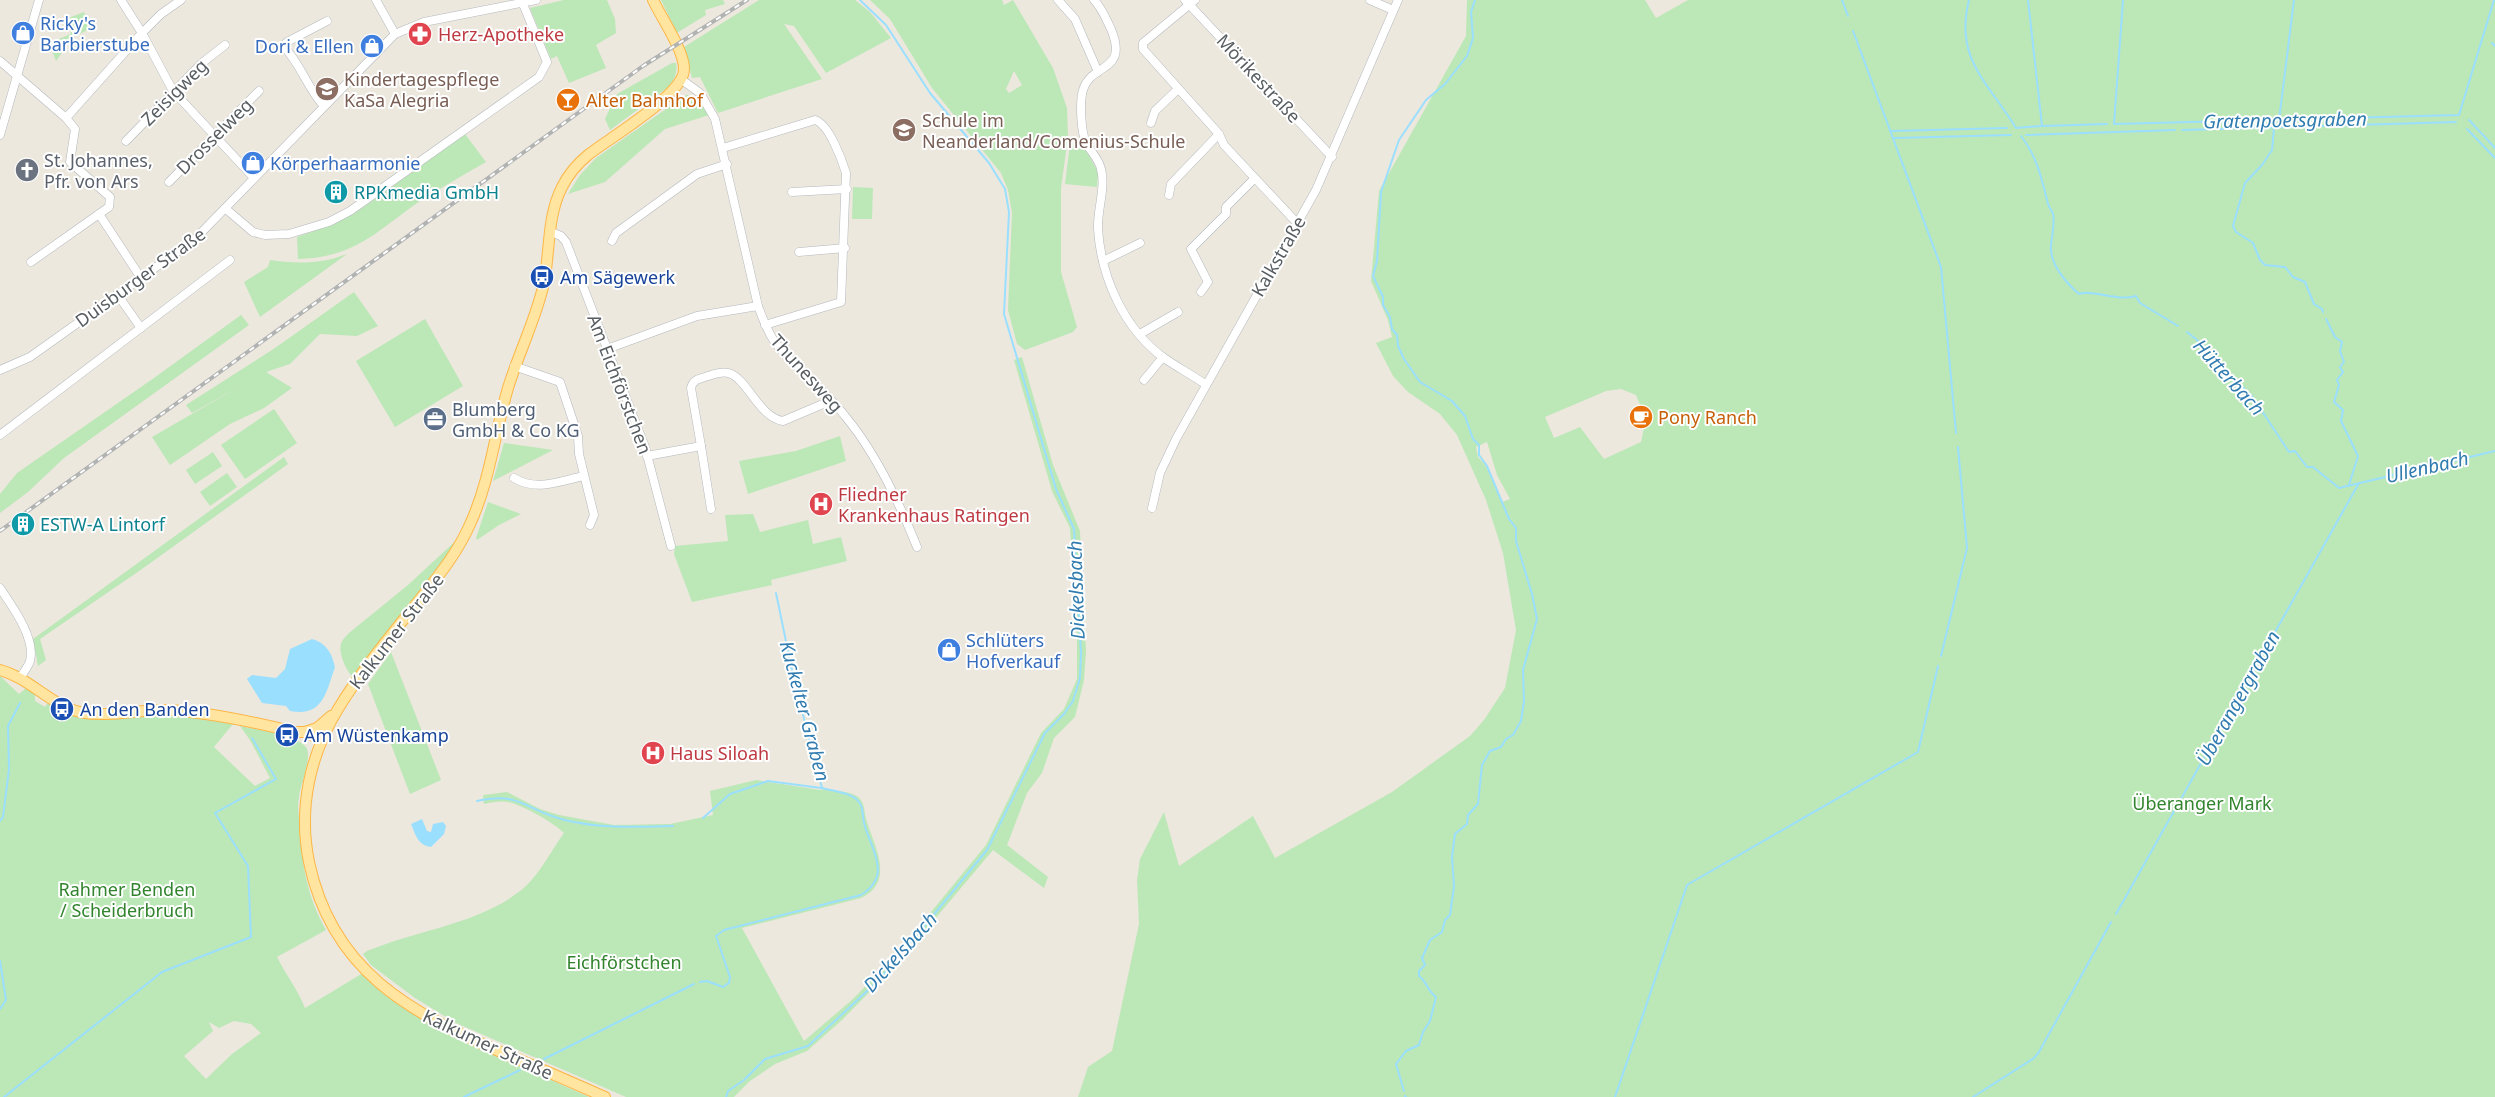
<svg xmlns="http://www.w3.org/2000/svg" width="2495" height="1097" font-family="'Noto Sans',sans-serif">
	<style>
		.green { fill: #bce7b7; fill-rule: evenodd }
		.water { fill: #9bdfff }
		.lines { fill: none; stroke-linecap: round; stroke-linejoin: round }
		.stream { stroke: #9bdfff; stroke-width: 2 }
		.minor-casing { stroke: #b4b8bd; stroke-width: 9 }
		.major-casing { stroke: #fdb646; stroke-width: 12 }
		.minor { stroke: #fff; stroke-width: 8 }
		.major { stroke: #ffe5a0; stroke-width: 10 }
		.rail-casing { stroke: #b1b2b2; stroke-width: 4 }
		.rail { stroke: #fff; stroke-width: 2; stroke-dasharray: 5.5; stroke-linecap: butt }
		.labels { text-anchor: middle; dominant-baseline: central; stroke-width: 4; stroke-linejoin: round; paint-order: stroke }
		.shop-label { font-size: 18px; fill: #366cbe; stroke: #fff; text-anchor: start }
		.health-label { font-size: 18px; fill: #be3a42; stroke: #fff; text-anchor: start }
		.street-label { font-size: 18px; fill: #575d61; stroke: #fff }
		.education-label { font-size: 18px; fill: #785e54; stroke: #fff; text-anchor: start }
		.food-label { font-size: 18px; fill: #c56008; stroke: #fff; text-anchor: start }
		.worship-label { font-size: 18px; fill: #5b616d; stroke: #fff; text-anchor: start }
		.culture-label { font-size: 18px; fill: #0d838f; stroke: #fff; text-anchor: start }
		.transit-label { font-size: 18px; fill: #164399; stroke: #fff; text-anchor: start }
		.service-label { font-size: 18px; fill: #4e5e75; stroke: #fff; text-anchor: start }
		.park-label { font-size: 18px; fill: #31842d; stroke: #fff }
		.water-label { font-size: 19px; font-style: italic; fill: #307cb0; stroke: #fff }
	</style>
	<rect width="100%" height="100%" fill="#ece8de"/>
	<!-- green -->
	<g class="green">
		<path d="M564,0H607L615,19L616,33L596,45L606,68L569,83L557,56L551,59L530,8Z"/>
		<path d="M661,0H723L725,4L705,10L706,15L675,34L674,27Z"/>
		<path d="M759,0H855L870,12L891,38L826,73L794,26L784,24L822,79L718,113L700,77L692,78L684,47Z"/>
		<path d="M870,0H1002L1004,5L1013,0L1053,68L1067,108L1068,137L1061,188V272L1077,327L1073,332L1025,350L1017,344L1008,310L1012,213L1008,190L1001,173L932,88L890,19ZM1014,71L1022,85L1009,93L1006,89Z"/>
		<path d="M1467,0H1645L1656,18L1688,0H2495V1097H1078L1088,1067L1112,1051L1139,924L1137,880L1140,859L1164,812L1179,866L1253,816L1275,858L1392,792L1470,736L1484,720L1505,688L1516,630L1503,553L1486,500L1457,435L1440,414L1408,392L1393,376L1376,343L1392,337L1388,320L1371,281L1379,191L1466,36ZM1621,389L1636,395L1646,419L1641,442L1604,459L1580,427L1554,438L1545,417L1606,391ZM1487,442L1497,475L1510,499L1502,502L1486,466L1478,457L1476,447Z"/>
		<path d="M84,12L90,29L73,37L56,61L49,43L71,34L66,19Z"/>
		<path d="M672,63H676C678,73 674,81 667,88L610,130L605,119L617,94Z"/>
		<path d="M686,95C699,95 703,104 709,115L665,129L605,182L568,194L580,175L596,158Z"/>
		<path d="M465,134L486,162C465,174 444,186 423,199C377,230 358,257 298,259L297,237L334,224L365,206Z"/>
		<path d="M1081,141L1098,172L1097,187L1065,184L1070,144Z"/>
		<path d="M853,187L873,188L872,219H852Z"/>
		<path d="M347,254L260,317L244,282L268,267L270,260C296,264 322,264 347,254Z"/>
		<path d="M354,292L378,326L357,336L320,334L290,364L266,372L292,388L264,408L230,424L170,465L152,437L242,385L192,413L186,405L275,348Z"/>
		<path d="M241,315L249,325L64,458L28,492L0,513V494L17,473L154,378Z"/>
		<path d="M425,319L463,386L395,427L356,361Z"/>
		<path d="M1022,357L1053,465L1080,531L1086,651L1084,680L1075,717L1054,738L1042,773L1027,793L1007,845L1048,877L1044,888L993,850L896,965L842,1020L807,1051L775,1064L750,1081L734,1097H626L456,1023L415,998L371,965L363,954L367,951C419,929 483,924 526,886C540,873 553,848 564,833C553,822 527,808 512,803C503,800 493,802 484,804L483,795L507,792L540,809L559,815L614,825L670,824L713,815L710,791L756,780L820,790L824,789C833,791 851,791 858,797C865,803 864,811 866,819C874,846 896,881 861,898L742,928L804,1041L853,999L895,956L986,845L1041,733L1064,709L1077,679V643L1070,528L1052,491L1014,360Z"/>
		<path d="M274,409L297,443L245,479L221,445Z"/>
		<path d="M840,436L846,461L748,494L739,461L796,451Z"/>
		<path d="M504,443L553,450L493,481Z"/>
		<path d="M213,452L222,466L195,484L186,470Z"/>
		<path d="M284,457L288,464L142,569L40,639L46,660L38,666L33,639Z"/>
		<path d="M227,473L237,487L210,506L200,492Z"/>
		<path d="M488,502L521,514L499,525L477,540L476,538Z"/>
		<path d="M753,514L760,532L808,520L813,544L841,537L847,561L771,580L772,585L692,602L674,554L675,546L728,541L725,515Z"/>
		<path d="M461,536L354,678C347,673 338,653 341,644C342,640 346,636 349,633L408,585Z"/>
		<path d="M391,652L441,780L410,794L368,684Z"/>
		<path d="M0,676L19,694L26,688L35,694V701L45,707L48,703L62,710L104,716L108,719L140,715L180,714L233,724L214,747L255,786L270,778L250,740L240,726C257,730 292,733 305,746C314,754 300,785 299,797C297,807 299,817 300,827C302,865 307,896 326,930L277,957C286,975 298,990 305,1008L368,970L466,1042L589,1097H0ZM234,1021L251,1024L261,1033L232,1054L206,1079L184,1056L213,1031L209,1022L219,1028Z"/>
	</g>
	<!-- water -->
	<g class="water">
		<path d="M312,639C326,643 332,653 335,667C326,693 323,717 290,711L286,706L262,703L247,679L252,675L276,678L285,669L290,649Z"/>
		<path d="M422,819L427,831L431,832L433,824L443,822L446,826L444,834L431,847C418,845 416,836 411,824Z"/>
	</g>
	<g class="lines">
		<!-- stream -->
		<g class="stream">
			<path d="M1842,0L1848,16"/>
			<path d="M1969,0C1954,59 1988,82 2016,128L2042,126L2028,0"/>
			<path d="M2123,0L2114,124L2459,115L2494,0"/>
			<path d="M1853,31L1941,267L1956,433"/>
			<path d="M2492,43L2495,46"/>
			<path d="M2279,120L2294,0"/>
			<path d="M2469,120L2495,148"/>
			<path d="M2042,126L2107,124"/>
			<path d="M2274,128L2272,150L2262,165L2245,183L2233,226L2236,232L2253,243L2260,260L2265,265L2285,267L2293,277L2305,282L2314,304L2322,309L2323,312"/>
			<path d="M2467,129L2495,158"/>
			<path d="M2182,130L2456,122"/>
			<path d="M1892,131L2007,128"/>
			<path d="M2026,135L2175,130"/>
			<path d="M2021,136C2037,156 2042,180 2048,204C2049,208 2052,210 2053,214C2055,224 2052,235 2051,245C2049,263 2066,283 2079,294C2094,289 2116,302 2136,296L2140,303L2178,326"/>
			<path d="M1894,138L2011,135"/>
			<path d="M2326,319L2335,337L2342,342L2340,351L2344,362L2340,367L2343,372L2337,380L2339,385L2334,402L2343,410L2341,421L2358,456L2349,485"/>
			<path d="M2187,332L2208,349L2211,357L2252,396L2289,452L2295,451L2307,467H2313L2339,488L2495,451"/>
			<path d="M1941,656L1967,548L1958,447"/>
			<path d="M477,801C522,791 525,811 565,820C601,829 636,827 673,826"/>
			<path d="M703,818L730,794L768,781L821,788"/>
			<path d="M0,821L3,817L9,769L8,726L20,703"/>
			<path d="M2116,914L2359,483"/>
			<path d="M0,961L6,1000L0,1009"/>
			<path d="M700,982L707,981L723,987L729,983L730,977L716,936L724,930L861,895C893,875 871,850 864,823C862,814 864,805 856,799C848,792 832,791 822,788L794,680L776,593"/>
			<path d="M544,1059L694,984"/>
			<path d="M1404,1091L1396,1064L1406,1051L1419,1045L1423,1032L1430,1021L1436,997C1427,991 1428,983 1419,976V971L1425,965L1422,958L1430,940L1442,932L1445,920L1450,915L1454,886L1452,857L1455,834L1467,824L1468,815L1478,804L1482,765L1490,751L1501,747L1506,739L1513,735L1521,721L1524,701L1523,670L1537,619L1532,594L1516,541V528L1509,519L1487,466L1479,455V445L1473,439L1465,416L1452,401L1420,382L1404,359L1398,346L1397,335L1392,329L1390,317L1383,305V297L1373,276L1377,261L1381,192L1399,140L1426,100L1445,84L1467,56L1473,38L1471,12L1475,0"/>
			<path d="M1405,1096L1406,1097"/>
			<path d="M4,1097L162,972L251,937L248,866L215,813L276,779L252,738"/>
			<path d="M464,1097L520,1070"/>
			<path d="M726,1097L728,1091L744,1080L765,1059L808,1046L880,979L931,918L987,850L1045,733L1064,714L1073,701L1080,678L1081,653L1074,529L1056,489L1004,314L1009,212L1005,189L989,163L930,93L886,25L860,0"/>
			<path d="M1615,1097L1687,885L1918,752L1938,666"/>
			<path d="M1973,1097L2034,1058L2039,1052L2111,922"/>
		</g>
		<!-- minor casing -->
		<g class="minor-casing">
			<g id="minor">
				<path d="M121,0L142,33L173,91L254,178"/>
				<path d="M376,0L395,34"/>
				<path d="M1058,0L1075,19L1098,72"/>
				<path d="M1094,0C1102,8 1106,19 1111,29C1130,75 1088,61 1082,94C1080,106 1081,131 1086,143C1091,152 1099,159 1101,169C1106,188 1097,210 1098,229C1101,277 1124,329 1164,358C1177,367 1192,375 1205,384"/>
				<path d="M1185,0L1332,157"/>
				<path d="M1195,0L1143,43V49L1219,134L1224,145L1297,223"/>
				<path d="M1370,0L1393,10"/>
				<path d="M0,61L66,118L75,129L70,162L110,197L109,207L99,214L141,278"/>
				<path d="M682,80L700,93L715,119L758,306C762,317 767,330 774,341C794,368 825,390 845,416C876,453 899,502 917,547"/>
				<path d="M324,106C307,88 300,62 283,46L287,42L327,21"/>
				<path d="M66,118L142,33L161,14L181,0"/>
				<path d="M1151,123L1155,111L1178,89"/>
				<path d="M0,135L39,0"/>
				<path d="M126,141L202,63L225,45"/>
				<path d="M723,148L815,120C829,124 842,160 846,173L841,302L765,325"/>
				<path d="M169,182L259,91"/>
				<path d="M792,192L847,189"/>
				<path d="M1169,195L1171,184L1219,134"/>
				<path d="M226,209L253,232L265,235L289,234L329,222L350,211L539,77L547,62L523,4"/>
				<path d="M551,232L561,236L566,242L645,447L671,546"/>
				<path d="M612,241L616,233L697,174L727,164"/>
				<path d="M799,252L845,248"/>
				<path d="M1103,261L1140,243"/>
				<path d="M31,262L99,214"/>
				<path d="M1201,292L1208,282L1191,249L1226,214V207L1255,178"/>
				<path d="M117,294L141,328"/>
				<path d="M1140,334L1178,312"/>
				<path d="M607,349L697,316L758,306"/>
				<path d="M514,366L560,382L578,436L579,454L594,515L590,525"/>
				<path d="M0,370L30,357L194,240L395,34L424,22L536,0"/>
				<path d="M1144,380L1163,357"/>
				<path d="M0,435L230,260"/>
				<path d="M701,446L711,509"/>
				<path d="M647,456L701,446L691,388C693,380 698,379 705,377C712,375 721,371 728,373C747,377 758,417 783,421L830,401"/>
				<path d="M514,478C537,492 560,481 584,476"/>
				<path d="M1152,508L1160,473L1176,439L1316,190L1398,0"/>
				<path d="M0,588C12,606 36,638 30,661C28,667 23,673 20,678"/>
			</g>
		</g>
		<!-- major casing -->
		<g class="major-casing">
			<g id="major">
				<path d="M0,670C30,678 50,705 80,712C110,718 138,709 167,710C209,712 254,722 295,732H305L322,740"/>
				<path d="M305,732L317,728L331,716"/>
				<path d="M605,1097C571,1082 537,1067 503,1053C409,1012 332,971 309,862C298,808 310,755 338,709C360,673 387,640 413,608C435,580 457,555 471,522C490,480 495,432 508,388C519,352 536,319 544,283C550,252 547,216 562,187C568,175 577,164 588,155C608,139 685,94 684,69C684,50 662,19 653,0"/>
			</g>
		</g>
		<!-- minor -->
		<use href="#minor" class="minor"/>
		<!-- major -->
		<use href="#major" class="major"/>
		<!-- rail casing -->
		<g class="rail-casing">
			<path id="rail" d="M0,531L643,66L747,0"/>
		</g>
		<!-- rail -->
		<use href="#rail" class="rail"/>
	</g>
	<!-- icons -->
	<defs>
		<g id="shop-disc" transform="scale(1.25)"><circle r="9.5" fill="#3f7fe0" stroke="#fff"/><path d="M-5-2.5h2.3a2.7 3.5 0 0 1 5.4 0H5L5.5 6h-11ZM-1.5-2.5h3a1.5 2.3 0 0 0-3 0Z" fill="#fff"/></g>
		<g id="pharmacy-disc" transform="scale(1.25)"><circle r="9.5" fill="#e0444e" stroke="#fff"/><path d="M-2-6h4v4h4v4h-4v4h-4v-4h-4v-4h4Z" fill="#fff"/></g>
		<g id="school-disc" transform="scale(1.25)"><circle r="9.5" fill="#8d6e63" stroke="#fff"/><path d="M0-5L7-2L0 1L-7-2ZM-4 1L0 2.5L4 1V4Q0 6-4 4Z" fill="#fff"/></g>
		<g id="bar-disc" transform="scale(1.25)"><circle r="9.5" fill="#e8710a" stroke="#fff"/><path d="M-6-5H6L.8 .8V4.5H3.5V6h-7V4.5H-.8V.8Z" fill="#fff"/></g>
		<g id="church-disc" transform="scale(1.25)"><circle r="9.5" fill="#6b7280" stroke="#fff"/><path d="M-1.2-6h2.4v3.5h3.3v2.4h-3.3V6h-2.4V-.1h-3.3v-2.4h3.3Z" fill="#fff"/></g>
		<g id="building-disc" transform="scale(1.25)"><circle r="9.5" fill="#0f9aa8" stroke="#fff"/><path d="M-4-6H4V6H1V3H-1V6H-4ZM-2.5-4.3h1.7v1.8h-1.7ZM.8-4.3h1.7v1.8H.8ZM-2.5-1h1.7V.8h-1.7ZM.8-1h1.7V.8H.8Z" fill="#fff"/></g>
		<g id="bus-disc" transform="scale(1.25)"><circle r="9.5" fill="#1a4fb4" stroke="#fff"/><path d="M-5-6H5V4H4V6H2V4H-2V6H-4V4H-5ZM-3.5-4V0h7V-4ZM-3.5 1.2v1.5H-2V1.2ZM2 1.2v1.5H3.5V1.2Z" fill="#fff"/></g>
		<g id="cafe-disc" transform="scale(1.25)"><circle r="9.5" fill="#e8710a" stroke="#fff"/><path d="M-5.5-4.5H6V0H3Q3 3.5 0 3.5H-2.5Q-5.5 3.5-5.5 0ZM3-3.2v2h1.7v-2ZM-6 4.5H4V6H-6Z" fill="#fff"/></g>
		<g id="office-disc" transform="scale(1.25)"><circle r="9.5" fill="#5c6f8a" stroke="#fff"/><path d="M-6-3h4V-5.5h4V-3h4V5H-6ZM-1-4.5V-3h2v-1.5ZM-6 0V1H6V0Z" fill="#fff"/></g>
		<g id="hospital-disc" transform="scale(1.25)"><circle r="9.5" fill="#e0444e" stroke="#fff"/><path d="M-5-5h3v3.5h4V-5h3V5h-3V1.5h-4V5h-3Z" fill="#fff"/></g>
	</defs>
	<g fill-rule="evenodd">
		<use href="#shop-disc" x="23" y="33"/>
		<use href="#pharmacy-disc" x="420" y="34"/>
		<use href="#shop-disc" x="372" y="46"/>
		<use href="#school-disc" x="327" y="89"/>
		<use href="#bar-disc" x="568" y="100"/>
		<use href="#school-disc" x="904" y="130"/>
		<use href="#shop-disc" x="253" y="163"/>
		<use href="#church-disc" x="27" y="170"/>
		<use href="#building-disc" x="336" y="192"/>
		<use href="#bus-disc" x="542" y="277"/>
		<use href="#cafe-disc" x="1641" y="417"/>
		<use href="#office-disc" x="435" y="419"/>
		<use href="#hospital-disc" x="821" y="504"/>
		<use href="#building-disc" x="23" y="524"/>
		<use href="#shop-disc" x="949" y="650"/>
		<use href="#bus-disc" x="62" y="709"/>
		<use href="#bus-disc" x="287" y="735"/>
		<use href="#hospital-disc" x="653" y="753"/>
	</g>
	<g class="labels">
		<!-- shop labels -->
		<g class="shop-label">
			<text x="40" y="23">Ricky's<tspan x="40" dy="21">Barbierstube</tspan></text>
			<text x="354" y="46" text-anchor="end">Dori &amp; Ellen</text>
			<text x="270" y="163">Körperhaarmonie</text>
			<text x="966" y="640">Schlüters<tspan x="966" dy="21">Hofverkauf</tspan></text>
		</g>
		<!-- health labels -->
		<g class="health-label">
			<text x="438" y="34">Herz-Apotheke</text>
			<text x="838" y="494">Fliedner<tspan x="838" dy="21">Krankenhaus Ratingen</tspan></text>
			<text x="670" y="753">Haus Siloah</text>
		</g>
		<!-- street labels -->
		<g class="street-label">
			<text transform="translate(1259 78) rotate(47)">Mörikestraße</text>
			<text transform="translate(174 92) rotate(-45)">Zeisigweg</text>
			<text transform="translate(214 136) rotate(-45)">Drosselweg</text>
			<text transform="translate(1278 256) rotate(-60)">Kalkstraße</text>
			<text transform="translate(140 277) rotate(-36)">Duisburger Straße</text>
			<text transform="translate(807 373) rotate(48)">Thunesweg</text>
			<text transform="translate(620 384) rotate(69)">Am Eichförstchen</text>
			<text transform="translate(396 631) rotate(-52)">Kalkumer Straße</text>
			<text transform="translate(488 1044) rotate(25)">Kalkumer Straße</text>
		</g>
		<!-- education labels -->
		<g class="education-label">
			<text x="344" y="79">Kindertagespflege<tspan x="344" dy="21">KaSa Alegria</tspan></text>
			<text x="922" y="120">Schule im<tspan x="922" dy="21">Neanderland/Comenius-Schule</tspan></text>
		</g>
		<!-- food labels -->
		<g class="food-label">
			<text x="586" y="100">Alter Bahnhof</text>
			<text x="1658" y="417">Pony Ranch</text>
		</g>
		<!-- worship labels -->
		<g class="worship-label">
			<text x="44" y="160">St. Johannes,<tspan x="44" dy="21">Pfr. von Ars</tspan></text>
		</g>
		<!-- culture labels -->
		<g class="culture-label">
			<text x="354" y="192">RPKmedia GmbH</text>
			<text x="40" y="524">ESTW-A Lintorf</text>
		</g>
		<!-- transit labels -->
		<g class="transit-label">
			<text x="560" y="277">Am Sägewerk</text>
			<text x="80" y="709">An den Banden</text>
			<text x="304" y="735">Am Wüstenkamp</text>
		</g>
		<!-- service labels -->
		<g class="service-label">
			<text x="452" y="409">Blumberg<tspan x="452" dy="21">GmbH &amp; Co KG</tspan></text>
		</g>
		<!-- park labels -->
		<g class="park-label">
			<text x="2202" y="803">Überanger Mark</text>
			<text x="127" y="889">Rahmer Benden<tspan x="127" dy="21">/ Scheiderbruch</tspan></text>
			<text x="624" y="962">Eichförstchen</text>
		</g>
		<!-- water labels -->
		<g class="water-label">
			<text transform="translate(2285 120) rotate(-1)">Gratenpoetsgraben</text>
			<text transform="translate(2229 377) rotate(48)">Hütterbach</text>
			<text transform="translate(2427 467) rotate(-13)">Ullenbach</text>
			<text transform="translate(1076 590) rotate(-92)">Dickelsbach</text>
			<text transform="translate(2238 698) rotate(-61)">Überangergraben</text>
			<text transform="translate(805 711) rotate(75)">Kuckelter Graben</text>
			<text transform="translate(900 952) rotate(-48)">Dickelsbach</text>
		</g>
	</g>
</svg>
